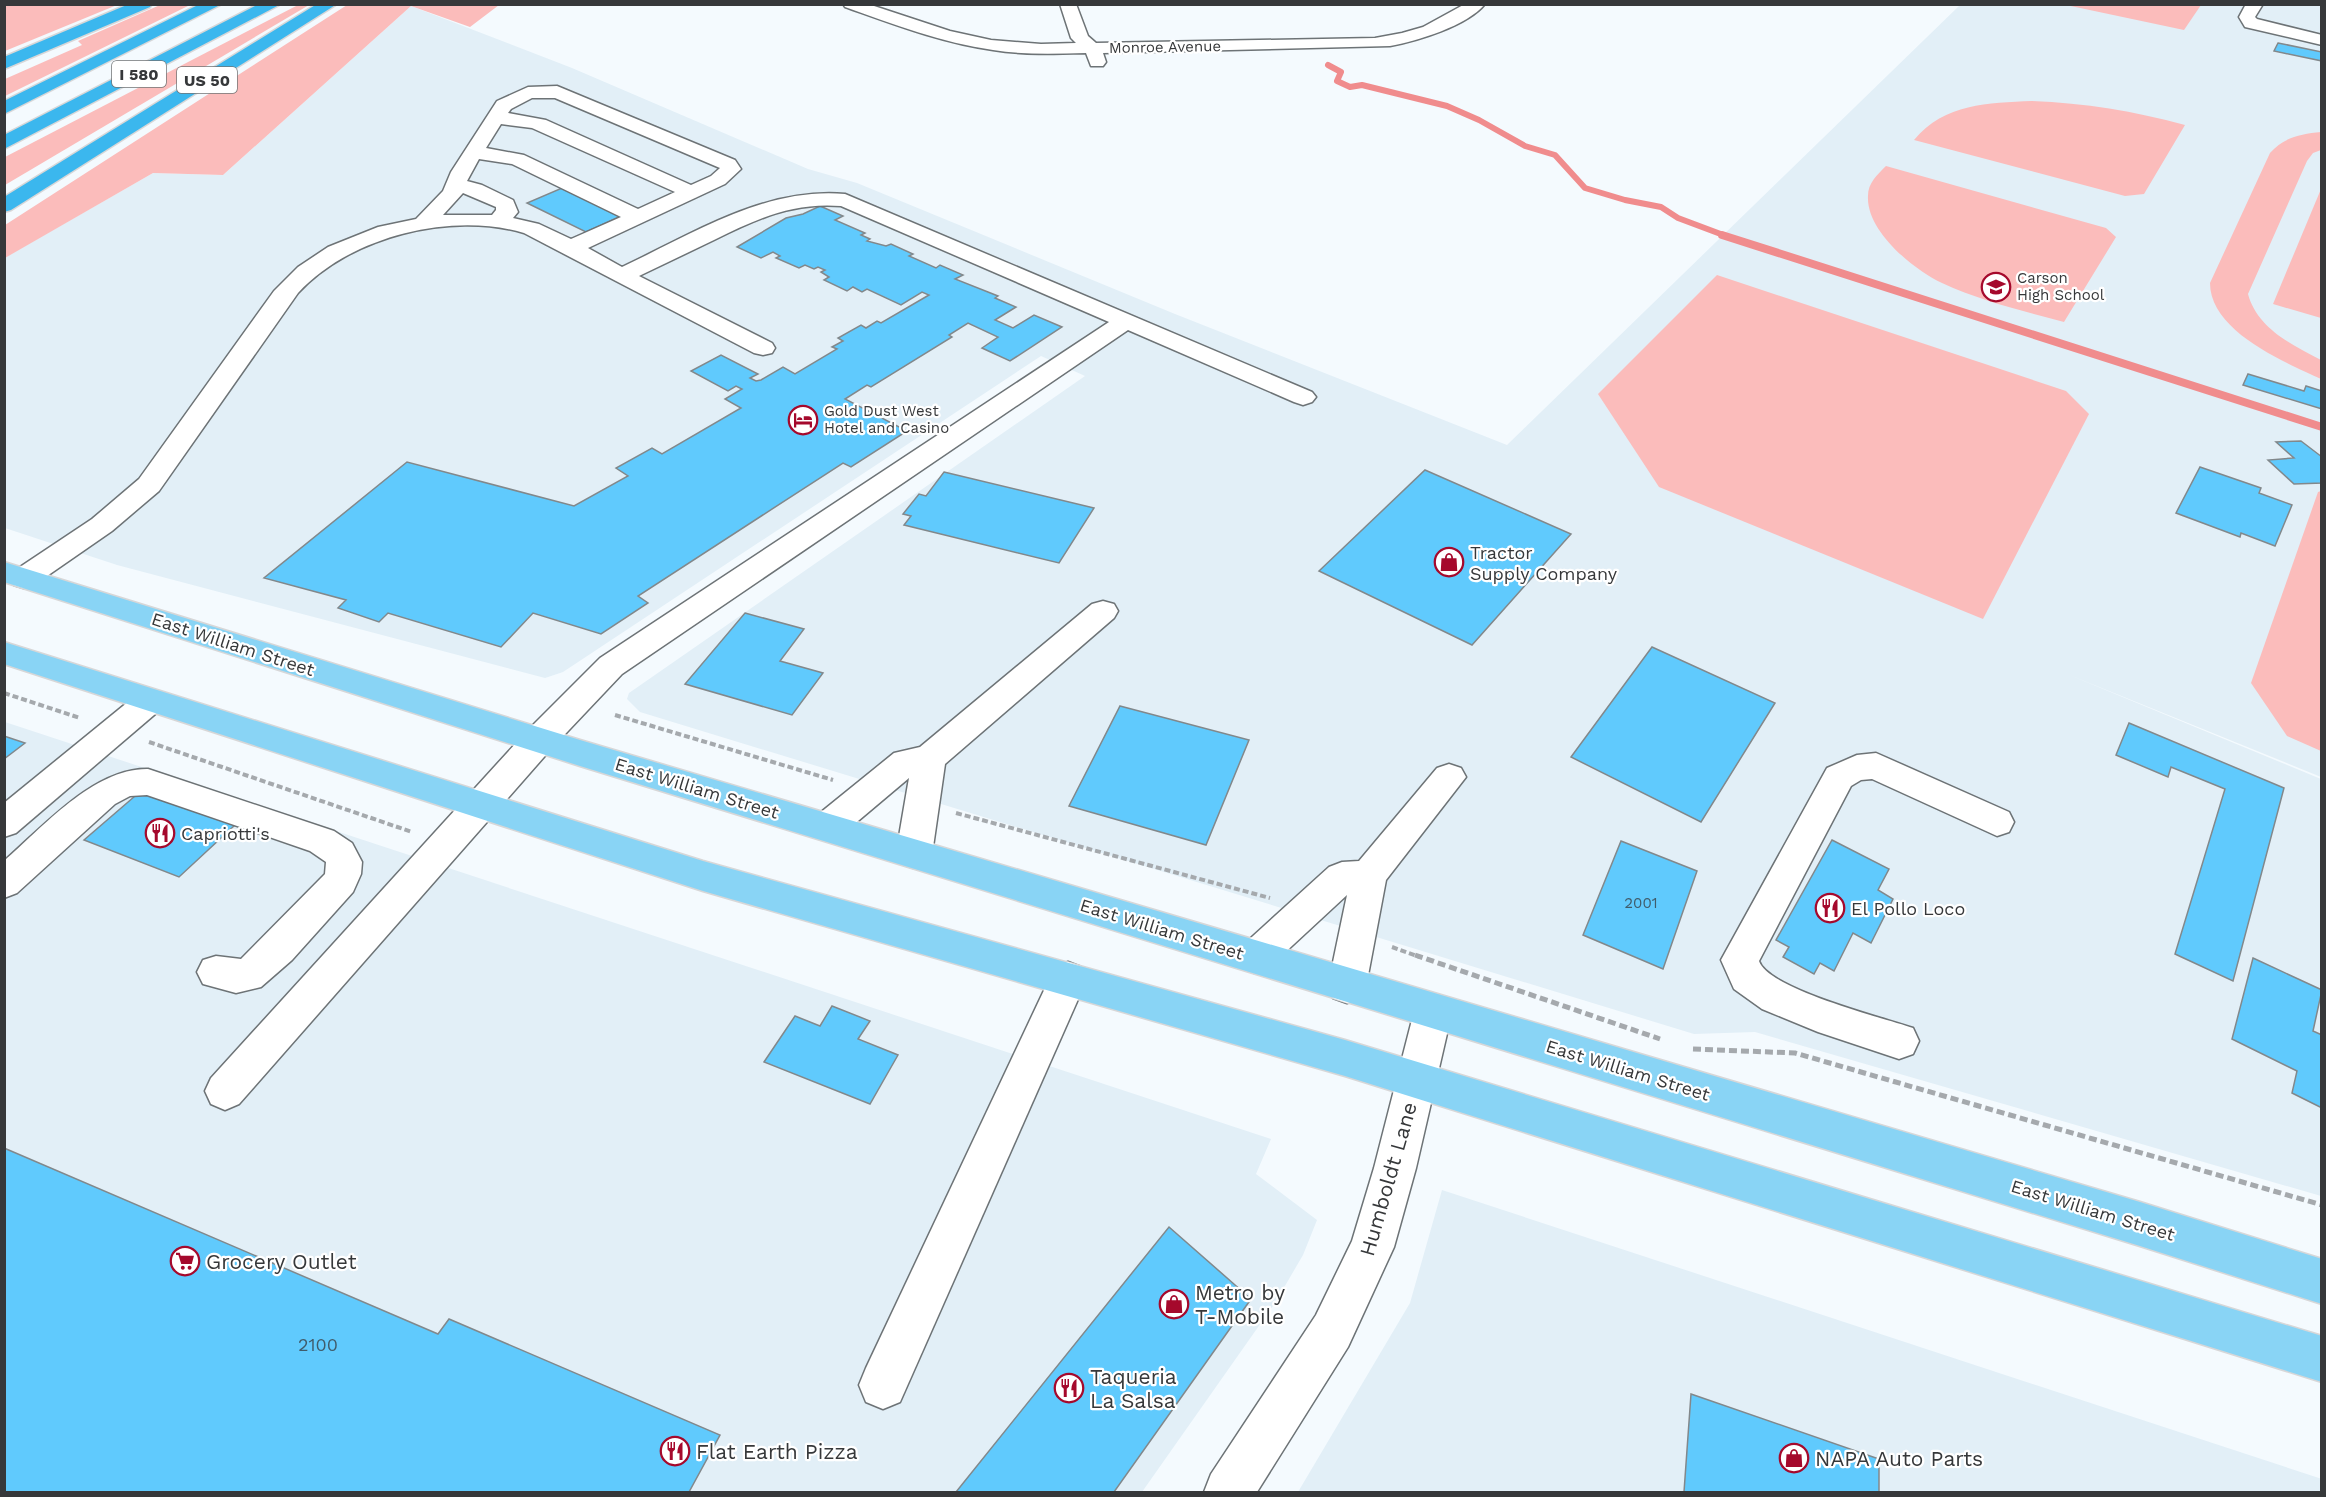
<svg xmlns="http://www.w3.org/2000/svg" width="2326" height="1497" font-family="'Work Sans',sans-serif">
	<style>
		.built { fill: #e2eff7 }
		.green { fill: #fbbcbb }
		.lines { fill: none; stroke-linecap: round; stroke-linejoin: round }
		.stream-far1 { stroke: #f08c8d; stroke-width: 6 }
		.stream { stroke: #f08c8d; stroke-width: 8 }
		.building { fill: #60cafd; stroke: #82888b; stroke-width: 1.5 }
		.minor-casing { stroke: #6d7376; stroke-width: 3 }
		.major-casing { stroke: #d7d7d8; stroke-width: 3 }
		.highway-casing { stroke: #d7d7d8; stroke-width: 3 }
		.path-far1 { stroke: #a5a9ad; stroke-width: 4; stroke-dasharray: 6 3; stroke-linecap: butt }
		.path { stroke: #a5a9ad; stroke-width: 5; stroke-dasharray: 8 4; stroke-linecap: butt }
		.minor { fill: #fff; fill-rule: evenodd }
		.major { fill: #89d4f5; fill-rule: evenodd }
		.highway { fill: #3bb7ee; fill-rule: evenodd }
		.labels { text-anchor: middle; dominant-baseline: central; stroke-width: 4.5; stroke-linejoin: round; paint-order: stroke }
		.far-street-label { font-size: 15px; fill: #36383a; stroke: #fff }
		.far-poi-label { font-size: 15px; fill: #36383a; stroke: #fff; text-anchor: start }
		.number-label { font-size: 15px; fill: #405c6b }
		.shield { fill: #fff; stroke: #727475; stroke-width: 1.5 }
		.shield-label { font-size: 16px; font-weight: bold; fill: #36383a }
		.poi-label { font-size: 18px; fill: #36383a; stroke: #fff; text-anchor: start }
		.street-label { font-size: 18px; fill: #36383a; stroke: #fff }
		.near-number-label { font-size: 18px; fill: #405c6b }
		.near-street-label { font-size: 21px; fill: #36383a; stroke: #fff }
		.near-poi-label { font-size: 21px; fill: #36383a; stroke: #fff; text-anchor: start }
	</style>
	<rect width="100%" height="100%" fill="#f4fafe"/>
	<!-- built -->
	<g class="built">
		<path d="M1960,5H2321V777L2067,674L2321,779V1196L1755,1032L1694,1034L640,712L627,699L629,693L1085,376L1041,356L563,672L545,678L117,565L5,528L4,258L153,173L223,175L411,6L572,68L808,169L857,183L1175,314L1507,445Z"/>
		<path d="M5,722L1271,1139L1256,1174L1317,1220L1303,1255L1275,1303L1142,1492H5Z"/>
		<path d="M1442,1190L2322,1479L2321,1492H1298L1410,1303Z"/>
	</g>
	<!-- green -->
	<g class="green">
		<path d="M5,4H117V5L5,51Z"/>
		<path d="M160,5H190L5,96V79L82,45L78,41Z"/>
		<path d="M298,5H309L5,185V157Z"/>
		<path d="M347,5H499L470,27L411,6L223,175L153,173L5,258V225Z"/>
		<path d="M2066,5L2201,4V5L2184,30Z"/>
		<path d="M2032,101C2085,103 2134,111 2185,125L2144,194L2125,196L1914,140C1945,103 1988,103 2032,101Z"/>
		<path d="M2321,132V150L2313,153L2307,161L2248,294C2257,328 2292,345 2321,360V379C2284,362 2210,331 2210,283L2270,153C2284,137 2301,134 2321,132Z"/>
		<path d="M1886,166L2106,228L2116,237L2064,322C2023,311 1981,301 1942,283C1914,270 1866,231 1868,196C1868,183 1877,175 1886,166Z"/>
		<path d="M2321,189V318L2273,304Z"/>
		<path d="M1717,275L2066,391L2089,414L1983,619L1659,487L1598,394Z"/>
		<path d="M2321,491H2322L2321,751L2287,736L2251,683L2318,492Z"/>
	</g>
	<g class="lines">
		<!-- stream-far1 -->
		<path class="stream-far1" d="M1328,65L1341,72L1337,81L1350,87L1362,85L1447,106L1479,120L1525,146L1555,155L1585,188L1625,200L1661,207L1678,218L1726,236"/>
		<!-- stream -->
		<path class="stream" d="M1722,235L2322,427"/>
	</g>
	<!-- building -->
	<g class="building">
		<path d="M2278,43L2322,52V61L2274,51Z"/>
		<path d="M562,188L621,216L586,232L527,203Z"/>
		<path d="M820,206L843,216L835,220L865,233L861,235L870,239L867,241L886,246L891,244L913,254L909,256L936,268L940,265L963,275L955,279L998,296L995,298L1016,307L995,320L1013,328L1034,315L1062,327L1010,361L982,348L998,337L968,323L949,335L952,337L871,387L867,385L845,399L907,431L851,467L843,463L638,596L648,603L601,634L533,613L501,647L388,613L379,622L338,608L346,600L264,578L407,462L574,506L628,476L616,468L652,448L662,454L741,408L725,399L742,389L736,386L728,391L691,371L721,355L758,374L750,378L756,381L761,380L783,367L795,374L837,349L832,347L843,341L838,338L861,325L866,328L877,321L881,323L929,295L922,292L901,305L867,289L862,292L853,287L847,291L824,280L829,277L821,272L825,270L818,267L814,269L805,265L799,268L776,258L780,256L773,252L761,258L737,247L786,218L803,214Z"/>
		<path d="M2248,374L2304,391L2306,386L2322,391V409L2243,385Z"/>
		<path d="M2301,441L2322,457V483L2294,484L2268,460L2294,458L2276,442Z"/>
		<path d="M2200,467L2261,488L2259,493L2292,505L2275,546L2241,533L2240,537L2176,513Z"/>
		<path d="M1425,470L1571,534L1472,645L1319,571Z"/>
		<path d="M944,472L1094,508L1059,563L904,525L911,516L903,514L919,494L926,496Z"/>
		<path d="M745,613L804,629L780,661L823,673L792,715L685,684Z"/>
		<path d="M1652,647L1775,703L1701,822L1571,757Z"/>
		<path d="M1120,706L1249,740L1206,845L1069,806Z"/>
		<path d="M2129,723L2284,788L2233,981L2175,954L2225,789L2171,767L2168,777L2116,755Z"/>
		<path d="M4,736L25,743L4,759Z"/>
		<path d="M142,790L235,825L179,877L84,840Z"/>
		<path d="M1832,840L1889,869L1878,890L1893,899L1871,943L1853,933L1834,971L1820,963L1814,974L1783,957L1789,947L1776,940Z"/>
		<path d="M1621,841L1697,871L1663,969L1583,935Z"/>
		<path d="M2253,958L2322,990L2313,1031L2322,1035V1108L2292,1093L2297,1071L2232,1039Z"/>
		<path d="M832,1006L870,1021L858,1039L898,1055L870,1104L764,1062L795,1016L820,1026Z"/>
		<path d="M4,1148L438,1334L449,1319L720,1435L689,1492H4Z"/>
		<path d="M1169,1227L1251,1299L1114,1492H956Z"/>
		<path d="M1691,1394L1879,1459V1492H1684Z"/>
	</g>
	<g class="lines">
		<!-- minor casing -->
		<g class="minor-casing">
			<g id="minor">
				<path d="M843,4H868L950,31L991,40L1041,44L1076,43L1071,38L1060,4H1076L1088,36L1096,43L1375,38L1402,33L1423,27L1465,4H1485C1467,26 1417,41 1390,46L1103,53L1106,62L1103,66H1091L1086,53C1054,54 1024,55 993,50C942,43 893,24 845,7Z"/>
				<path d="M2246,4H2263L2255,17L2257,19L2322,35V45L2245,27L2239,17Z"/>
				<path d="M557,86L735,160L741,169L725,184L588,248L622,267C693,234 764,187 845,194L1312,392L1316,397L1312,402L1303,405L1294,402L1128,330L622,674L551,749L239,1104L225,1110L211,1104L205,1091L211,1078L527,731L600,658L1109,322L841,206C793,202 756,219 714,240C689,252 664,264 639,276L772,343L775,348L772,353L763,355L754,353L524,233C451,211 349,237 298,293L159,491L112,531L34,585L24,588L14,585L9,578L14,571L92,519L139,479L274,291L298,267L328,247L378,227L416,219L443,191L451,172L497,101L528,87ZM532,98H555L720,168L711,176L691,185L546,120L508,113L511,109ZM501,124L532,128L675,192L638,209L524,155L486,148ZM479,159L512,164L621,217L571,239L539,224L513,218L518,212L513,200L482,185L467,181ZM463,193L496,207V210L492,215H443Z"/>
				<path d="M1103,601L1114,604L1118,611L1114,618L945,764L932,854L926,864L914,868L902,864L896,854L909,778L839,837L827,841L815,837L810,827L815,817L894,753L920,747L1092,604Z"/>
				<path d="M150,689L161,693L166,701L161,709L16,833L4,837V803L139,693Z"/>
				<path d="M1876,753L2009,812L2014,822L2009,832L1997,836L1872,779L1861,780L1851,786L1759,961C1768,989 1884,1018 1913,1028L1919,1041L1913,1054L1899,1059L1818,1032L1762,1009L1734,989L1721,960L1827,768L1857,755Z"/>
				<path d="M1449,764L1461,768L1466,777L1386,880L1366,986L1361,998L1347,1003L1333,998L1328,986L1347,895L1268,968L1255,973L1242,968L1236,957L1242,946L1329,867L1342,862L1359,861L1437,768Z"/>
				<path d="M148,769L334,831L352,843L362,862L361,874L353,892L292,960L261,987L236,993L203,984L197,972L203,960L216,956L241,959L325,874L326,862L310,851L147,795L130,796L115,804L17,893L4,898V861C43,827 94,768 148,769Z"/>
				<path d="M1068,962L1081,967L1087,979L900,1402L883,1409L866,1402L859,1385L866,1368L1055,967Z"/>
				<path d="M1433,995L1447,1000L1452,1012L1416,1168L1394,1247L1348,1347L1257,1492H1204L1211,1474L1316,1315L1352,1241L1374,1168L1414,1012L1419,1000Z"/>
			</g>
		</g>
		<!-- major casing -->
		<g class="major-casing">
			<g id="major">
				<path d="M4,562L580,740L2140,1202L2322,1259V1304L2140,1246L580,766L4,582Z"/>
				<path d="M4,642L703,861L1345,1040L2322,1336V1382L1345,1076L703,891L4,664Z"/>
			</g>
		</g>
		<!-- highway casing -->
		<g class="highway-casing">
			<g id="highway">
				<path d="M129,4H152L150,7L4,69V57Z"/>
				<path d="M200,4H222L4,114V101Z"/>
				<path d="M259,4H281L4,149V135Z"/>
				<path d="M317,4H337L11,210L4,212V197Z"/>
			</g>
		</g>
		<!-- path-far1 -->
		<g class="path-far1">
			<path d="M4,693L80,718"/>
			<path d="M615,715L833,780"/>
			<path d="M149,742L412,832"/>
			<path d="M956,813L1270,898"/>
			<path d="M1392,947L1420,957"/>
		</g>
		<!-- path -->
		<g class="path">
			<path d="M1415,955L1660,1039"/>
			<path d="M1693,1049L1795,1053L2322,1205"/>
		</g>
		<!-- minor -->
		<use href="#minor" class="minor"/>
		<!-- major -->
		<use href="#major" class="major"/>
		<!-- highway -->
		<use href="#highway" class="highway"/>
	</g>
	<!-- icons -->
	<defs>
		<g id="school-ring" transform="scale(1.5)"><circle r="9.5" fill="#fff" stroke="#a5092c" stroke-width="1.5"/><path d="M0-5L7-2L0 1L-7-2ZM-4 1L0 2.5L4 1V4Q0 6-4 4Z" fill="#a5092c"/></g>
		<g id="hotel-ring" transform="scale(1.5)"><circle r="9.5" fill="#fff" stroke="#a5092c" stroke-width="1.5"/><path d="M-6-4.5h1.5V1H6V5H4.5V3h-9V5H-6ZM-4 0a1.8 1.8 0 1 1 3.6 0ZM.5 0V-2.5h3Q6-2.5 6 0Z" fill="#a5092c"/></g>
		<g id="shop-ring" transform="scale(1.5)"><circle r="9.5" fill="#fff" stroke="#a5092c" stroke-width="1.5"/><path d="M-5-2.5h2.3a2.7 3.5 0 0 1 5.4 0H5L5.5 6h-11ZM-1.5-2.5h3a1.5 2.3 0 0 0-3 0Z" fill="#a5092c"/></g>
		<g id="restaurant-ring" transform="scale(1.5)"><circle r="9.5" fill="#fff" stroke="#a5092c" stroke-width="1.5"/><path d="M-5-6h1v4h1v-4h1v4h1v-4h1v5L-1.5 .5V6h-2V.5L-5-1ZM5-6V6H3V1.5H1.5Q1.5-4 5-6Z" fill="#a5092c"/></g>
		<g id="supermarket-ring" transform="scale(1.5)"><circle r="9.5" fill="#fff" stroke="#a5092c" stroke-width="1.5"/><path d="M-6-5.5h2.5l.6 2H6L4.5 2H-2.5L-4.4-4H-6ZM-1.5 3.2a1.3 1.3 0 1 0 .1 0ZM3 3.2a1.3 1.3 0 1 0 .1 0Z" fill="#a5092c"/></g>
	</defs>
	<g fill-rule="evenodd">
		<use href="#school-ring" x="1996" y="287"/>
		<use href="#hotel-ring" x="803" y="420"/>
		<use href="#shop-ring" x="1449" y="562"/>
		<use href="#restaurant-ring" x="160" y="833"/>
		<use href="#restaurant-ring" x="1830" y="908"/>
		<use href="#supermarket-ring" x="185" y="1261"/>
		<use href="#shop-ring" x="1174" y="1304"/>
		<use href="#restaurant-ring" x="1069" y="1388"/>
		<use href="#restaurant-ring" x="675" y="1451"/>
		<use href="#shop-ring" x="1794" y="1458"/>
	</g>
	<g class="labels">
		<!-- far-street labels -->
		<g class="far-street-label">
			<text transform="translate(1165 47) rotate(-1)">Monroe Avenue</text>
		</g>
		<!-- far-poi labels -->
		<g class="far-poi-label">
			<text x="2017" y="278">Carson<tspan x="2017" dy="17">High School</tspan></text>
			<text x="824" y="411">Gold Dust West<tspan x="824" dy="17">Hotel and Casino</tspan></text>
		</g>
		<!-- number labels -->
		<g class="number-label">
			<text x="1641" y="903">2001</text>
		</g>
		<!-- shield labels -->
		<g class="shield">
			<rect x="112" y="61" width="54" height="26" rx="4.5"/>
			<rect x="177" y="67" width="60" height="26" rx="4.5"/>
		</g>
		<g class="shield-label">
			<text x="139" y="74">I 580</text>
			<text x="207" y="80">US 50</text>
		</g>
		<!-- poi labels -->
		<g class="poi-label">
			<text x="1470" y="552">Tractor<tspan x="1470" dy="21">Supply Company</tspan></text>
			<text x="181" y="833">Capriotti's</text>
			<text x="1851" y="908">El Pollo Loco</text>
		</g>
		<!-- street labels -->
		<g class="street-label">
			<text transform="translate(233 644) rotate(18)">East William Street</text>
			<text transform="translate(697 788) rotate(17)">East William Street</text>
			<text transform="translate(1162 929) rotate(17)">East William Street</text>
			<text transform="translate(1628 1070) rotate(17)">East William Street</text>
			<text transform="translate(2093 1210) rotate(17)">East William Street</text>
		</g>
		<!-- near-number labels -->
		<g class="near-number-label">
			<text x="318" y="1344">2100</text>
		</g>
		<!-- near-street labels -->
		<g class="near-street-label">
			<text transform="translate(1388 1179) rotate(-74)">Humboldt Lane</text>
		</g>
		<!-- near-poi labels -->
		<g class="near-poi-label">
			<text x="206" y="1261">Grocery Outlet</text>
			<text x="1195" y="1292">Metro by<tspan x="1195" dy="24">T-Mobile</tspan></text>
			<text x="1090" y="1376">Taqueria<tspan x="1090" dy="24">La Salsa</tspan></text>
			<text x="696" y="1451">Flat Earth Pizza</text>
			<text x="1815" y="1458">NAPA Auto Parts</text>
		</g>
	</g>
	<!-- border -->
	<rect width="2326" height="1497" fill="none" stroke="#36383a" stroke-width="12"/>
</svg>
